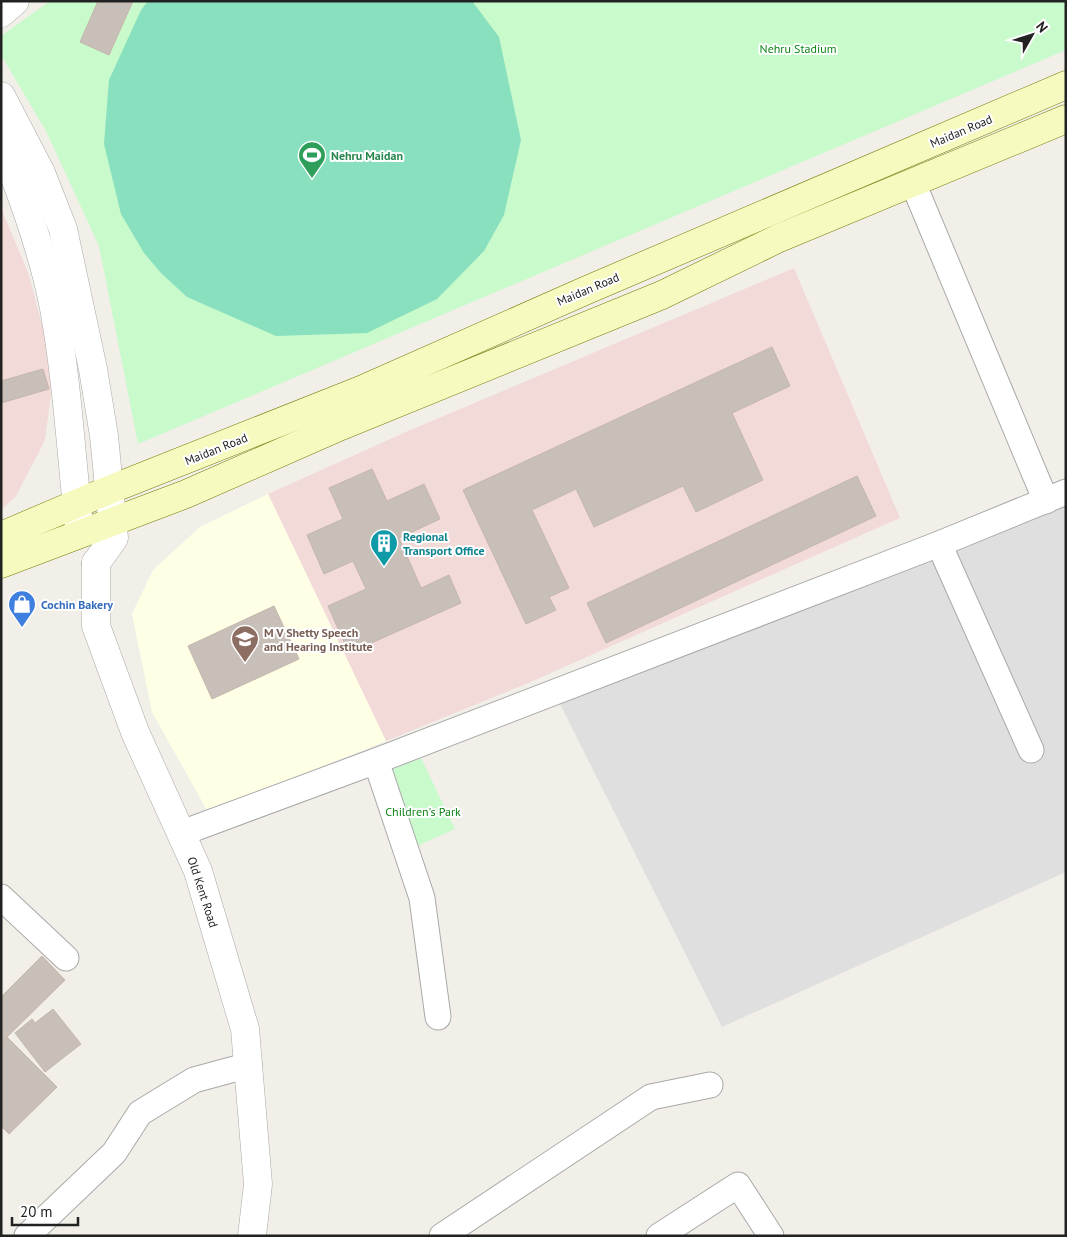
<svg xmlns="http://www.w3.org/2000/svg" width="1067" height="1237" font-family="'PT Sans',sans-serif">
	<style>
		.residential { fill: #e0dfdf }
		.commercial { fill: #f2dad9 }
		.education { fill: #ffffe5 }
		.park { fill: #c8facc }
		.pitch { fill: #88e0be }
		.building { fill: #c7bfb8; stroke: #c4b6ab }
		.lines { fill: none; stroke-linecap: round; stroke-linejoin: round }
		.minor-casing { stroke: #a9a9a9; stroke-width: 27 }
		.tertiary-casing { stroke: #a9a9a9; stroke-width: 29 }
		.secondary-casing { stroke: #707d05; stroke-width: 29 }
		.minor { stroke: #fff; stroke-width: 25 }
		.tertiary { stroke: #fff; stroke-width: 28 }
		.secondary { stroke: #f7fabf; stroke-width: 28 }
		.labels { text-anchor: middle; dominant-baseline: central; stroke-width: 4; stroke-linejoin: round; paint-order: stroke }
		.park-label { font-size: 12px; fill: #0c8416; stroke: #fff }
		.street-label { font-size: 12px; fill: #222; stroke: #fff }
		.leisure-label { font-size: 12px; font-weight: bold; fill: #27864d; stroke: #fff; text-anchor: start }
		.culture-label { font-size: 12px; font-weight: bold; fill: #0d838f; stroke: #fff; text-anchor: start }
		.shop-label { font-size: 12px; font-weight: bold; fill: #366cbe; stroke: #fff; text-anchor: start }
		.education-label { font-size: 12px; font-weight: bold; fill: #785e54; stroke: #fff; text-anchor: start }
	</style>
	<rect width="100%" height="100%" fill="#f2efe9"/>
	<!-- residential -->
	<path class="residential" d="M1066,482V872L722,1027L552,688Z"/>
	<!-- commercial -->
	<g class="commercial">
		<path d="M1,208L29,275L54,371L45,440L16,496L1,510Z"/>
		<path d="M794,268L900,518L526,684L386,741L268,494L408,431Z"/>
	</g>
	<!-- education -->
	<path class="education" d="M268,494L386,741L208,812L152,712L132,614L153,570L200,527Z"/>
	<!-- park -->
	<g class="park">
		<path d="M50,1H1066V50L138,444L99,246L46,131L1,55V36Z"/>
		<path d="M421,758L455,829L415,847L384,773Z"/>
	</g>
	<!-- pitch -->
	<path class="pitch" d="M148,1H472L499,37L521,140L504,215L484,251L437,299L367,333L276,336L187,297L161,273L144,253L121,214L104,144L109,80L141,10Z"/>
	<!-- building -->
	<g class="building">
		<path d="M98,1H133L109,55L80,42Z"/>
		<path d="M772,347L790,386L732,413L763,480L696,512L683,486L594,527L576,489L532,510L569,588L549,597L556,610L526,624L463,490Z"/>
		<path d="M43,369L49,389L1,403V381Z"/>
		<path d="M372,469L387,501L424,484L440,519L399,538L421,588L449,575L461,603L349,653L328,606L366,589L353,561L324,574L307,535L343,519L329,488Z"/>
		<path d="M857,476L876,516L606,643L587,603Z"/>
		<path d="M274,606L299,659L212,699L188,646Z"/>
		<path d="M42,956L65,980L1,1043V997Z"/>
		<path d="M53,1009L81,1044L45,1072L15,1033L32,1019L35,1023Z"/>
		<path d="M7,1037L57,1087L9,1134L1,1126V1043Z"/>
	</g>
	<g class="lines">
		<!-- minor casing -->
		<g class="minor-casing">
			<g id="minor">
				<path d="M913,183L1046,501"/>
				<path d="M939,544L1031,750"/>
				<path d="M376,761L422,898L438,1017"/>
				<path d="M182,833L376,761L939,544L1066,492"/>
				<path d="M1,897L66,958"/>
				<path d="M27,1236L114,1153L140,1113L194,1080L249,1065"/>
				<path d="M442,1236L651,1097L710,1085"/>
				<path d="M659,1236L738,1185L771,1236"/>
			</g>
		</g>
		<!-- tertiary casing -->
		<g class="tertiary-casing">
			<g id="tertiary">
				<path d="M1,13L15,1"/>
				<path d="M1,96L41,173L63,229L93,369L104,436L114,538L96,563"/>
				<path d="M1,141C22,195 43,251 54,308C67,380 71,453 79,526"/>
				<path d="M96,563V626L135,732L198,871L245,1029L258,1184L252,1236"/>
			</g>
		</g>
		<!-- secondary casing -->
		<g class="secondary-casing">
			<g id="secondary">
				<path d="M1,536L109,490L361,390L587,290L1066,85"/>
				<path d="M1,564L186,494L341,426L662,295L779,238L1066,119"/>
			</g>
		</g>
		<!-- minor -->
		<use href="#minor" class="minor"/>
		<!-- tertiary -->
		<use href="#tertiary" class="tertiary"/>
		<!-- secondary -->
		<use href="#secondary" class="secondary"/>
	</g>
	<!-- icons -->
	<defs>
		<g id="stadium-pin" transform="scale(1.4375)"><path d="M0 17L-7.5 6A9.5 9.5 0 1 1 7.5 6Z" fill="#2e9e5b" stroke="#fff"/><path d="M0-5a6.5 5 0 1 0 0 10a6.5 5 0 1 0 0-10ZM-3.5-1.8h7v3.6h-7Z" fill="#fff"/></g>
		<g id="building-pin" transform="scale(1.4375)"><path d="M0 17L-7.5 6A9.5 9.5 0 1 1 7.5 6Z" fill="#0f9aa8" stroke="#fff"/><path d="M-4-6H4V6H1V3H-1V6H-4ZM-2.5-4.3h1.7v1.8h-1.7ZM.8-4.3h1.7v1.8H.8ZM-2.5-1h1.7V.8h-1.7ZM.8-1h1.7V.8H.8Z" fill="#fff"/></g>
		<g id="shop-pin" transform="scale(1.4375)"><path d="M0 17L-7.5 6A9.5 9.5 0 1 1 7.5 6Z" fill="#3f7fe0" stroke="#fff"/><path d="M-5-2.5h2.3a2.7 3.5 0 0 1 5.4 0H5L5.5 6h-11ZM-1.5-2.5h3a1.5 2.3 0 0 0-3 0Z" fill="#fff"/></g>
		<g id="university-pin" transform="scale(1.4375)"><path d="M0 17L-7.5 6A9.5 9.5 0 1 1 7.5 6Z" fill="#8d6e63" stroke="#fff"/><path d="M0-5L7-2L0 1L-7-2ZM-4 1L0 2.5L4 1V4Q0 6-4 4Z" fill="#fff"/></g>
	</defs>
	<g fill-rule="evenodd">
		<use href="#stadium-pin" x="312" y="155"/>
		<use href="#building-pin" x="384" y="543"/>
		<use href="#shop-pin" x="22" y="604"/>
		<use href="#university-pin" x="245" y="639"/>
	</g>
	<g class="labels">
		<!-- park labels -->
		<g class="park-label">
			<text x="798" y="48">Nehru Stadium</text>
			<text x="423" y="811">Children's Park</text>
		</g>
		<!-- street labels -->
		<g class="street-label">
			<text transform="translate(961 131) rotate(-23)">Maidan Road</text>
			<text transform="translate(588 289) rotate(-23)">Maidan Road</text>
			<text transform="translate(216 449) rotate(-22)">Maidan Road</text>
			<text transform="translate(203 892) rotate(72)">Old Kent Road</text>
		</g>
		<!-- leisure labels -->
		<g class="leisure-label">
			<text x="331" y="155">Nehru Maidan</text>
		</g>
		<!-- culture labels -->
		<g class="culture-label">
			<text x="403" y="536">Regional<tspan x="403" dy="14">Transport Office</tspan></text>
		</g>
		<!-- shop labels -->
		<g class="shop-label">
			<text x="41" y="604">Cochin Bakery</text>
		</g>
		<!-- education labels -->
		<g class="education-label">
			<text x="264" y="632">M V Shetty Speech<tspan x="264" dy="14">and Hearing Institute</tspan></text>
		</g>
	</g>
	<!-- border -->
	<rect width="1067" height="1237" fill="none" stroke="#222222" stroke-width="5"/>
	<!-- north arrow -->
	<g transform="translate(1032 35) rotate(51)" stroke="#ffffff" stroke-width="4" paint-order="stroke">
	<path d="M0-4L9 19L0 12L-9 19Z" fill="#222222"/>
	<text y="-8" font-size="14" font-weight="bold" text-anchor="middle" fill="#222222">N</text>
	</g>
	<!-- scale -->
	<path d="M12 1217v8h66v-8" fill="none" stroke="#222222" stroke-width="2.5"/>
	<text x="20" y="1217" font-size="15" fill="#222222" stroke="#ffffff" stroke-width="4" paint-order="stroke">20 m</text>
</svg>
